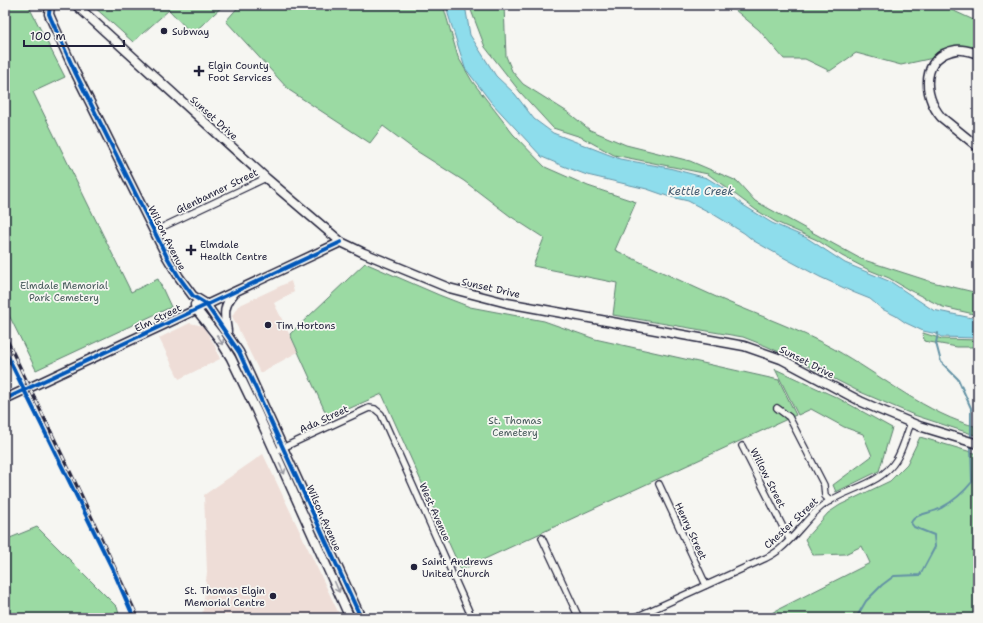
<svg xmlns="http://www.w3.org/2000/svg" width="983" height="623" font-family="'Shantell Sans',sans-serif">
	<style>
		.built { fill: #eeddd7 }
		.green { fill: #9bdaa3; stroke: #5e7e6f }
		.water { fill: #8eddec; stroke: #6392a5 }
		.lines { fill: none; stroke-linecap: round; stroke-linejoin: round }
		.stream { stroke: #6392a5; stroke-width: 2 }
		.street-casing { stroke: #22223b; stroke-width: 8 }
		.secondary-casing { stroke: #22223b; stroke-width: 11 }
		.street { stroke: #f6f6f2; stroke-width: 5.5 }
		.secondary { stroke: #f6f6f2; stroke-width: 8 }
		.rail-casing { stroke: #22223b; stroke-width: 3.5 }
		.rail { stroke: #f6f6f2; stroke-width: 2; stroke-dasharray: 6; stroke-linecap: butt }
		.cycleway-casing { stroke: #f6f6f2; stroke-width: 6 }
		.cycleway { stroke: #0057b8; stroke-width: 4 }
		.oneway { stroke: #9797a0 }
		.poi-dot { fill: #22223b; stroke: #f6f6f2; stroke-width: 1.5 }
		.labels { text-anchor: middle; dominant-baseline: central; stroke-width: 3.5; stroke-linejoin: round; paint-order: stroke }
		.poi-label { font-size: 10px; fill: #22223b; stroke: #f6f6f2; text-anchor: start }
		.street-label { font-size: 10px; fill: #22223b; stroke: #f6f6f2 }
		.park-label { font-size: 10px; fill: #46595a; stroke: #f6f6f2 }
		.water-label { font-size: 11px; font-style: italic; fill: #425a70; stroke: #f6f6f2 }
	</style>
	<rect width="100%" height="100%" fill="#f6f6f2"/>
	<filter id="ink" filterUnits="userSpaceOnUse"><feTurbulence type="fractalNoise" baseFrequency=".025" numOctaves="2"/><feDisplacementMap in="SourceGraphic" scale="8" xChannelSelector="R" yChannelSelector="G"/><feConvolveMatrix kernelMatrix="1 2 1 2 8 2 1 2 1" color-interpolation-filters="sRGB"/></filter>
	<g filter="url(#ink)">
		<!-- built -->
		<g class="built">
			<path d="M291,281L294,292L274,303L298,352L260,373L232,316L238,306Z"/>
			<path d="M190,323L203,326L214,344L220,359L179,379L159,338Z"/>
			<path d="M263,454L341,618H202L207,572L204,495Z"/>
		</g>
		<!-- green -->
		<g class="green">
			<path d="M5,5H28L65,77L33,92L131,292L158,279L171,307L36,370L5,307Z"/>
			<path d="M92,5H224L192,34L169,10L133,42Z"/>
			<path d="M240,5H443L458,57L472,81L513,134L545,167L588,186L636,202L615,250C651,267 687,284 723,300C760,316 798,329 834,349C878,373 929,416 978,427V436L914,415L858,391L799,361L766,346L743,337L613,315L617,283L533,266L544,238L510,216L464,181L415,150L383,126L370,143L289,90L226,21Z"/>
			<path d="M469,5H504L506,56L512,71L523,84L569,113L590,130L626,145L690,161L737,181L755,201L861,259L932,282L978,293V315L943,307L909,290L889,278L869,270L842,256L817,240L776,222L756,210L708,174L614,155L581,137L553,128L520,92L485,47Z"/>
			<path d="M729,5H941L978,22V52L958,48L938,57L901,65L856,53L830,71L805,59H784L759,30Z"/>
			<path d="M365,263L439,295L470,307L544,321L595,339L779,380L796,415L461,570L382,394L328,418L290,334Z"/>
			<path d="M923,333L942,339L978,340V347H957L924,341Z"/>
			<path d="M775,369L838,398L892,428L879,471L836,492L833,485L872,456L863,434L844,427L811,409L798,415Z"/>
			<path d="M920,437L978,454V618H765L775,611L870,563L862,546L845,554L813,555L805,539L828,513L840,505L890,481L907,464Z"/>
			<path d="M37,527L117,607L120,618H5V540Z"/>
		</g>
		<!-- water -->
		<path class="water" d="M447,5H465L470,35L496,76L515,94L534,119L553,133L620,159L669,168L707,178L720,186L743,205L772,223L807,238L845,263L891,282L933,310L972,318H978V338L941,337L937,334L923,331L906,323L896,316L882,309L870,299L855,293L820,277L777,254L754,241L744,233L713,214L688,201L667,196L647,189L587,175L563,166L542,157L491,102L465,68L448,14Z"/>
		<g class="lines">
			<!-- stream -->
			<g class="stream">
				<path d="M938,333L936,343L941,362L958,379L971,408V440"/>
				<path d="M856,618L866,601L882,585L894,576L920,575L935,547L934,535L914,527L911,523C914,513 931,514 941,508C952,502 964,492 972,482L971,445"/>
			</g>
			<!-- street casing -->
			<g class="street-casing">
				<g id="street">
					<path d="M154,231L266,178"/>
					<path d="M777,408L789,417L824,485L825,496L830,501"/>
					<path d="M742,446L789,539"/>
					<path d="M280,449L369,408L375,409L381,414L472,618"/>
					<path d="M659,484L706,585"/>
					<path d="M542,538L579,618"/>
					<path d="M634,618L766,558C770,556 775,553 779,550C795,537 806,519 822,506C845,488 880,486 896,460C903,449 906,435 911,423"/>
				</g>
			</g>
			<!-- secondary casing -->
			<g class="secondary-casing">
				<g id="secondary">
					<path d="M50,5L49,14L51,19L75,72L167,257L179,277L193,296L206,304L239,352L361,618"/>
					<path d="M76,5L266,178L341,242L364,253L449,288L507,303L744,346L781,359L862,402L878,409L919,426L978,444"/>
					<path d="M978,54C971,52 964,49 956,50C921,56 922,95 941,117L978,147"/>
					<path d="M195,305L196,309L218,337L231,358L256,410L350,618"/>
					<path d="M227,331C224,313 223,306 235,292"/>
					<path d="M5,399L341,242"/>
				</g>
			</g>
			<!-- street -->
			<use href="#street" class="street"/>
			<!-- secondary -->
			<use href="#secondary" class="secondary"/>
			<!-- rail casing -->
			<g class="rail-casing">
				<path id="rail" d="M5,336L83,499L138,618"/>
			</g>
			<!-- rail -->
			<use href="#rail" class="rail"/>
			<!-- cycleway casing -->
			<g class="cycleway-casing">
				<g id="cycleway">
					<path d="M50,5L49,14L51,19L75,72L167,257L179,277L193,296L206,304L239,352L361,618"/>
					<path d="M5,351L113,570L134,618"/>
					<path d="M5,399L341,242"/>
				</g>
			</g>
			<!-- cycleway -->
			<use href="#cycleway" class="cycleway"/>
		</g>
		<!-- one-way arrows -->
		<defs><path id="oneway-shaft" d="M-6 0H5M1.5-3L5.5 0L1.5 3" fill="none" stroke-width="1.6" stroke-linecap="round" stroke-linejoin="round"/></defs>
		<g class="oneway">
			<use href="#oneway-shaft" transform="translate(220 340) rotate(55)"/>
			<use href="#oneway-shaft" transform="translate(282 469) rotate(65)"/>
			<use href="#oneway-shaft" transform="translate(337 587) rotate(66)"/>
		</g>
	</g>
	<!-- markers -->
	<g class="poi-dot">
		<circle cx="164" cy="31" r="4"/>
		<path d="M197 65h4v4h4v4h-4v4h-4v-4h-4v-4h4z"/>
		<path d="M189 244h4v4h4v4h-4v4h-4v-4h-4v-4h4z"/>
		<circle cx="268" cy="325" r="4"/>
		<circle cx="414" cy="567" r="4"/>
		<circle cx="273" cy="596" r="4"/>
	</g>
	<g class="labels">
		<!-- poi labels -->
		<g class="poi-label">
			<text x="172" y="31">Subway</text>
			<text x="208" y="65">Elgin County<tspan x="208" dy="12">Foot Services</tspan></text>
			<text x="200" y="244">Elmdale<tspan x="200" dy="12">Health Centre</tspan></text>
			<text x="276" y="325">Tim Hortons</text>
			<text x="422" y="561">Saint Andrews<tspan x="422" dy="12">United Church</tspan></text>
			<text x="265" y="590" text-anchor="end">St. Thomas Elgin<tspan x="265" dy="12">Memorial Centre</tspan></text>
		</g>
		<!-- street labels -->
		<g class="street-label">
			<text transform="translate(214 118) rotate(42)">Sunset Drive</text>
			<text transform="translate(217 191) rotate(-26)">Glenbanner Street</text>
			<text transform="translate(167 238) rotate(63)">Wilson Avenue</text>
			<text transform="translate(491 288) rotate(13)">Sunset Drive</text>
			<text transform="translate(158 318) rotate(-26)">Elm Street</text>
			<text transform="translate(807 362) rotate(27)">Sunset Drive</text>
			<text transform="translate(324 419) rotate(-25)">Ada Street</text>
			<text transform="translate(768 478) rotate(63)">Willow Street</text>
			<text transform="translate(435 512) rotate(66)">West Avenue</text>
			<text transform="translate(324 518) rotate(66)">Wilson Avenue</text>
			<text transform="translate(791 523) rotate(-43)">Chester Street</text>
			<text transform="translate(691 531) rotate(65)">Henry Street</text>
		</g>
		<!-- park labels -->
		<g class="park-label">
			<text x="64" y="285">Elmdale Memorial<tspan x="64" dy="12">Park Cemetery</tspan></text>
			<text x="515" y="420">St. Thomas<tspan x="515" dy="12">Cemetery</tspan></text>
		</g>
		<!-- water labels -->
		<g class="water-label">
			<text x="701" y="191">Kettle Creek</text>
		</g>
	</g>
	<!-- margin -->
	<rect width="983" height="623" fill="none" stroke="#f6f6f2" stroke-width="20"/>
	<rect x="10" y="10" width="963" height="603" fill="none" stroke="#22223b" stroke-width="1.5" filter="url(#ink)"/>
	<!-- scale -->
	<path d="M24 40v6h100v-6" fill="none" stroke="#22223b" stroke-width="2"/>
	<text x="30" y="40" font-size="12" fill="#22223b" stroke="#f6f6f2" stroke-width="3" paint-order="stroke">100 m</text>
</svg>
